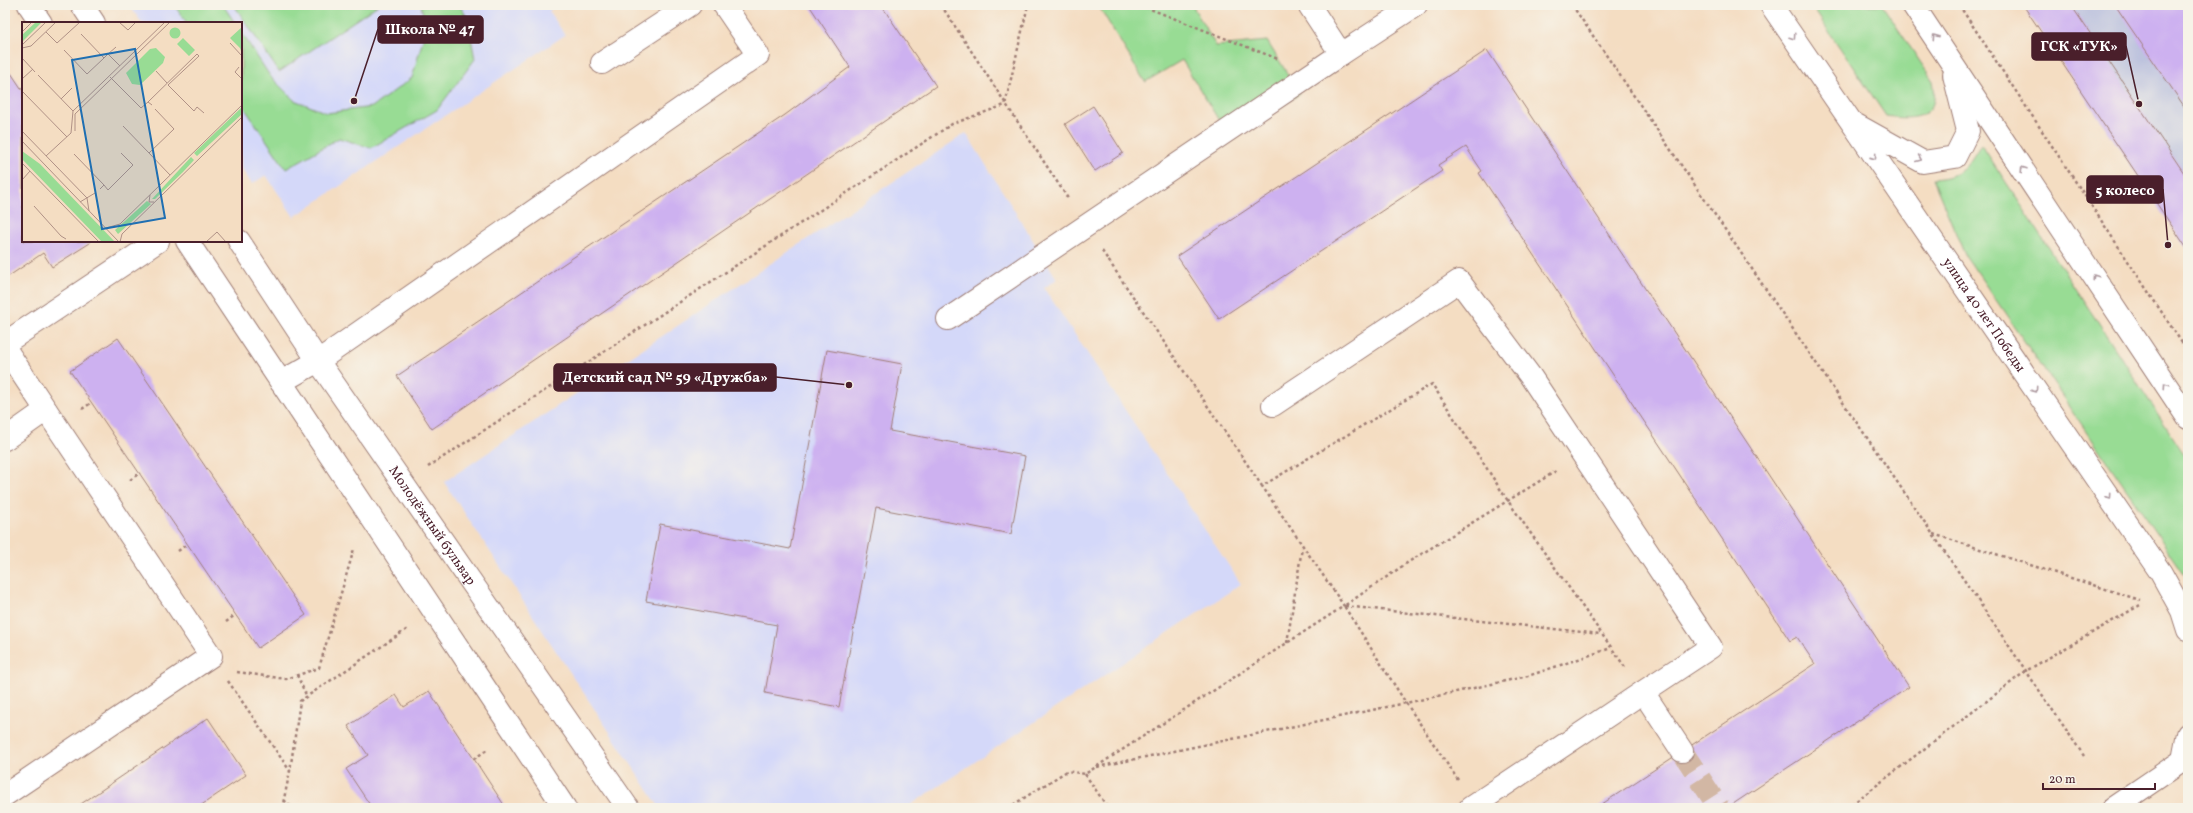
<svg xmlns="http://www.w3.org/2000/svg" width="2193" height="813" font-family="Vollkorn,serif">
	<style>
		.built { fill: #d4d8f9 }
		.industrial { fill: #bdc3de }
		.green { fill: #98dc94; stroke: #717e60 }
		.building { fill: #cdb1f0 }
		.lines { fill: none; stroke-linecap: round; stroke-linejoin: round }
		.minor-tunnel { stroke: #d2b7a4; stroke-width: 22; stroke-dasharray: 22 11; stroke-linecap: butt }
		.minor-casing { stroke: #9f7e76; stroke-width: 24 }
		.major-casing { stroke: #9f7e76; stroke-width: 24 }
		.path { stroke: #9f7e76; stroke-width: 2.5; stroke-dasharray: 3 3; stroke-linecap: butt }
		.minor { stroke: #fff; stroke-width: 22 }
		.major { stroke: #fff; stroke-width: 22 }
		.oneway { stroke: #ae9aa0 }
		.labels { text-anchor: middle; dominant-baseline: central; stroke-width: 4; stroke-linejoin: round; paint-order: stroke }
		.street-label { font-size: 14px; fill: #4a1f2b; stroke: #f7f3e8 }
		.inset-road { fill: none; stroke: #b09186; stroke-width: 1 }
		.view { fill: #1f6fb2; fill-opacity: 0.15; stroke: #1f6fb2; stroke-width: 2 }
		.inset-edge { fill: none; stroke: #4a1f2b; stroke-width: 2 }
		.leader { fill: none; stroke: #4a1f2b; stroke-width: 1.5 }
		.callout-dot { fill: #4a1f2b; stroke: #f7f3e8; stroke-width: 1.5 }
		.callout { fill: #4a1f2b; stroke: #4a1f2b; stroke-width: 1.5 }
		.callout-label { font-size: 15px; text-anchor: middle; font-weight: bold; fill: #fff }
	</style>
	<rect width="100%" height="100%" fill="#f7f3e8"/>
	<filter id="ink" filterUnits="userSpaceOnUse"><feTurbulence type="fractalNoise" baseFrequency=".025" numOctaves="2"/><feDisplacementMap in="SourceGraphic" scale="8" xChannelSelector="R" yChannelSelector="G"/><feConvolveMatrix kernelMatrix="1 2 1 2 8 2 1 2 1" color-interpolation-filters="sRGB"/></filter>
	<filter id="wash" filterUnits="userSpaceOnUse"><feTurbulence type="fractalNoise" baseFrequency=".012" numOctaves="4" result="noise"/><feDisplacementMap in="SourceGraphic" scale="16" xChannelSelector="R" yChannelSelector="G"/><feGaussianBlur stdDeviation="0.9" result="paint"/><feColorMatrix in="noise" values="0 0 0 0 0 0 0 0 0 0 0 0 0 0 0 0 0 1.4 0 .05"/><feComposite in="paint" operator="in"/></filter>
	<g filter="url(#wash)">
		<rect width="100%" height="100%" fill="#f4ddc2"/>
		<!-- built -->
		<g class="built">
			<path d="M129,5H557L549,11L565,35L294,217L266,175L252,184L241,168V23H142Z"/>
			<path d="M966,133L1057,279L1044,288L1241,584L906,808H660L444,482Z"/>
		</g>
		<!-- industrial -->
		<path class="industrial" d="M2023,5H2188V250L2157,204Z"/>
		<!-- green -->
		<g class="green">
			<path d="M174,5H223L235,23H187Z"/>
			<path d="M234,5H378L279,72Z"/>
			<path d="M421,5H459L467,17L475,59L437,110L371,148L339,138L286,169L241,103V32L270,76L294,100L327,113L372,107L412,78L426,29Z"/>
			<path d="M1098,5H1192L1216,46L1267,41L1300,94L1229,137L1182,60L1145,82Z"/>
			<path d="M1811,5H1882L1933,81C1941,118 1916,121 1886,116Z"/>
			<path d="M1981,144L2188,460V579L1965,255L1933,179C1963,176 1966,168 1981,144Z"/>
		</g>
		<g id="blocks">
			<!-- building -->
			<g class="building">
				<path d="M809,5H881L936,86L432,429L397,376L785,115L850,67Z"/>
				<path d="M2023,5H2071L2188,179V250Z"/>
				<path d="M2115,5H2188V112Z"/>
				<path d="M1487,50L1909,687L1727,808H1596L1815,664L1797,637L1790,641L1479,173L1482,171L1466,147L1438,165L1442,171L1219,319L1177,256Z"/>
				<path d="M11,73L23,91V241H89L90,243L52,267L43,253L9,276L5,269V77Z"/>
				<path d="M1093,106L1123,153L1095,171L1065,124Z"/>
				<path d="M118,338L306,615L258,648L70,371Z"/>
				<path d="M827,350L902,364L890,431L1025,456L1011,534L876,508L839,707L765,693L777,625L646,601L660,524L790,549Z"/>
				<path d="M429,691L474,759L506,808H372L346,769L368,755L348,726L396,695L404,707Z"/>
				<path d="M208,718L246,775L197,808H75Z"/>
			</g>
		</g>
	</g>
	<g filter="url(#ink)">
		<use href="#blocks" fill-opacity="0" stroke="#9f7e76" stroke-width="1"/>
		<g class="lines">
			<!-- minor-tunnel -->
			<path class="minor-tunnel" d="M1682,751L1719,808"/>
			<!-- minor casing -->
			<g class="minor-casing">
				<g id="minor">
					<path d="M29,5L41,23"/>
					<path d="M82,5L94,23"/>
					<path d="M1309,5L1341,54L1416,5"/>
					<path id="s1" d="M1771,5L2161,573L2182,611L2188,630"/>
					<path d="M1913,5L2188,418"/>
					<path d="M602,63L690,5"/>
					<path d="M1853,123L1923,162L1955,157L1968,131L1954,75"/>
					<path d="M187,241L565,808"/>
					<path id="s2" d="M239,241L318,361L628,808"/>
					<path d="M948,319L1341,54"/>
					<path d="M5,343L158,241"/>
					<path d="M5,348L46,410L5,439"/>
					<path d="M281,382L318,361L758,55L724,5"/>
					<path d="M1273,405L1459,281L1531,377L1711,647L1643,692"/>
					<path d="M2183,760L2188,734"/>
					<path d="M5,795L211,656L46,410"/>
					<path d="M1470,808L1643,692L1682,751"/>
				</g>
			</g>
			<!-- major casing -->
			<g class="major-casing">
				<path id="major" d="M2113,808L2188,757"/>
			</g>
			<!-- path -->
			<g class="path">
				<path d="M941,5L1069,200"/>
				<path d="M1140,5L1278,59"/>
				<path d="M1572,5L2084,756"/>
				<path d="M1959,5L2188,352"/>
				<path d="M1102,251L1262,486L1432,384L1508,501L1625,667"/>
				<path d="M82,409L91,403"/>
				<path d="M428,467L952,124L1005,105L1028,5"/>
				<path d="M130,480L140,473"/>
				<path d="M1933,534L2140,600"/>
				<path d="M178,551L187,544"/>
				<path d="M1345,606L1600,634"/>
				<path d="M226,622L235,615"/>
				<path d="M1287,643L1302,548"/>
				<path d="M237,672L286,679L319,668L354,549"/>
				<path d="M297,675L307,697"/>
				<path d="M228,681L290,771"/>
				<path d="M474,759L488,749"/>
				<path d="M1097,767L1406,703L1528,676L1611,648"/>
				<path d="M1085,774L1108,808"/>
				<path d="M1458,780L1406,703L1344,606L1410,561L1556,471"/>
				<path d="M284,800L292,808"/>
				<path d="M282,808L290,771L300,701L409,628"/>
				<path d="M1008,808L1067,771L1085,774L1344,606L1262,486"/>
				<path d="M1847,808L2026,671L2142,604"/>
			</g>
			<!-- minor -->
			<use href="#minor" class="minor"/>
			<!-- major -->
			<use href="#major" class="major"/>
		</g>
		<!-- one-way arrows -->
		<defs><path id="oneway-chevron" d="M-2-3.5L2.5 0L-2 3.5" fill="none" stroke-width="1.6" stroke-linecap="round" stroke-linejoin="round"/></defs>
		<g class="oneway">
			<use href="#oneway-chevron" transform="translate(1793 37) rotate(56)"/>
			<use href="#oneway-chevron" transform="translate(1935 37) rotate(-125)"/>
			<use href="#oneway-chevron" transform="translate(1874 157) rotate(55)"/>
			<use href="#oneway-chevron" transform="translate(1919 159) rotate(23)"/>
			<use href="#oneway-chevron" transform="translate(2023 169) rotate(-124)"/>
			<use href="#oneway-chevron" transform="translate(2095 277) rotate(-124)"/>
			<use href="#oneway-chevron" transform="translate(2166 385) rotate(-124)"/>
			<use href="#oneway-chevron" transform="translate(2035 390) rotate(55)"/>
			<use href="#oneway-chevron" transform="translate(2109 497) rotate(55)"/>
		</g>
	</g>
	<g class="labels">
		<!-- street labels -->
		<g class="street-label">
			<text stroke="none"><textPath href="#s1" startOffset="376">улица 40 лет Победы</textPath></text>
			<text stroke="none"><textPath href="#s2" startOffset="344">Молодёжный бульвар</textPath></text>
		</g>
	</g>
	<!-- overview -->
	<g transform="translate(22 22)">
		<rect width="220" height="220" fill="#f4ddc2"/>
		<path d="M14,0H20L0,20V13ZM220,5V32L218,26L208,16ZM147.5 11a5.5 5.5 0 1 1 11 0a5.5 5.5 0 1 1-11 0ZM161,16L173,28L167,34L155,22ZM134,26L143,35L141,41L118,63L110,62L104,51L128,27ZM220,85V92L175,134L172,131ZM0,129L18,142L93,220H80L0,137ZM169,135L172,138L161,150L133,177H130ZM125,179L129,182L96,212L93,208Z" fill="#98dc94"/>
		<path class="inset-road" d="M97,0L106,8L114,0M0,10L10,0M24,10L35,21L58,0M59,12L82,36L86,32M208,21L220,34M0,23L24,0M94,25L86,32L98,44M0,26L9,24L34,0M42,28L65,52L82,36M0,36L13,50M217,45L213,50L220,57M134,49L145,61M16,53L51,89M88,55L119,86L126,80L130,83M0,57L11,47M0,69L45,115M39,77L50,66M126,80L175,32L177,34L146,63L172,89L175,85L182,91M133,87L152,107L127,131L148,153M101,104L127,131M0,109L65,176L67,189M53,109V92L148,0M0,119L97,220M52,132L82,163L78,167M24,134L49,111L51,89L143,0M0,141L77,220M0,158L8,149M82,163L86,168L111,143L99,131M128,173L127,180H132M58,180L73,171M12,184L39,214L44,217M84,206L98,202L220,83M98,220L100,212L220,95M184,220L195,210L204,220"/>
		<path class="view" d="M113,27L143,196L80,207L50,38Z"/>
		<rect width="220" height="220" class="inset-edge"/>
	</g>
	<!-- callouts -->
	<path class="leader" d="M354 101L378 29M2139 104L2126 46M2168 245L2163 189M849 385L776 377"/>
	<g class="callout-dot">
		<circle cx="354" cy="101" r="4"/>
		<circle cx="2139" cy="104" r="4"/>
		<circle cx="2168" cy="245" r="4"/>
		<circle cx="849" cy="385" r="4"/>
	</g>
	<g class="callout">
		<rect x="378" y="16" width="105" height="27" rx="4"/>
		<rect x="2032" y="33" width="94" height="27" rx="4"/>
		<rect x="2087" y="176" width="76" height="27" rx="4"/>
		<rect x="554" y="364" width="222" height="27" rx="4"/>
	</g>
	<g class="callout-label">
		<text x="430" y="34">Школа № 47</text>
		<text x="2079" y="51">ГСК «ТУК»</text>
		<text x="2125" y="195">5 колесо</text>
		<text x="665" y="382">Детский сад № 59 «Дружба»</text>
	</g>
	<!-- margin -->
	<rect width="2193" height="813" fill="none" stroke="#f7f3e8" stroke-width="20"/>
	<!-- scale -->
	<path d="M2043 783v6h112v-6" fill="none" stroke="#4a1f2b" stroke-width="2"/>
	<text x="2049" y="783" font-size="12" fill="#4a1f2b" stroke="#f7f3e8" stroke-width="3" paint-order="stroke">20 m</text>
</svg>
